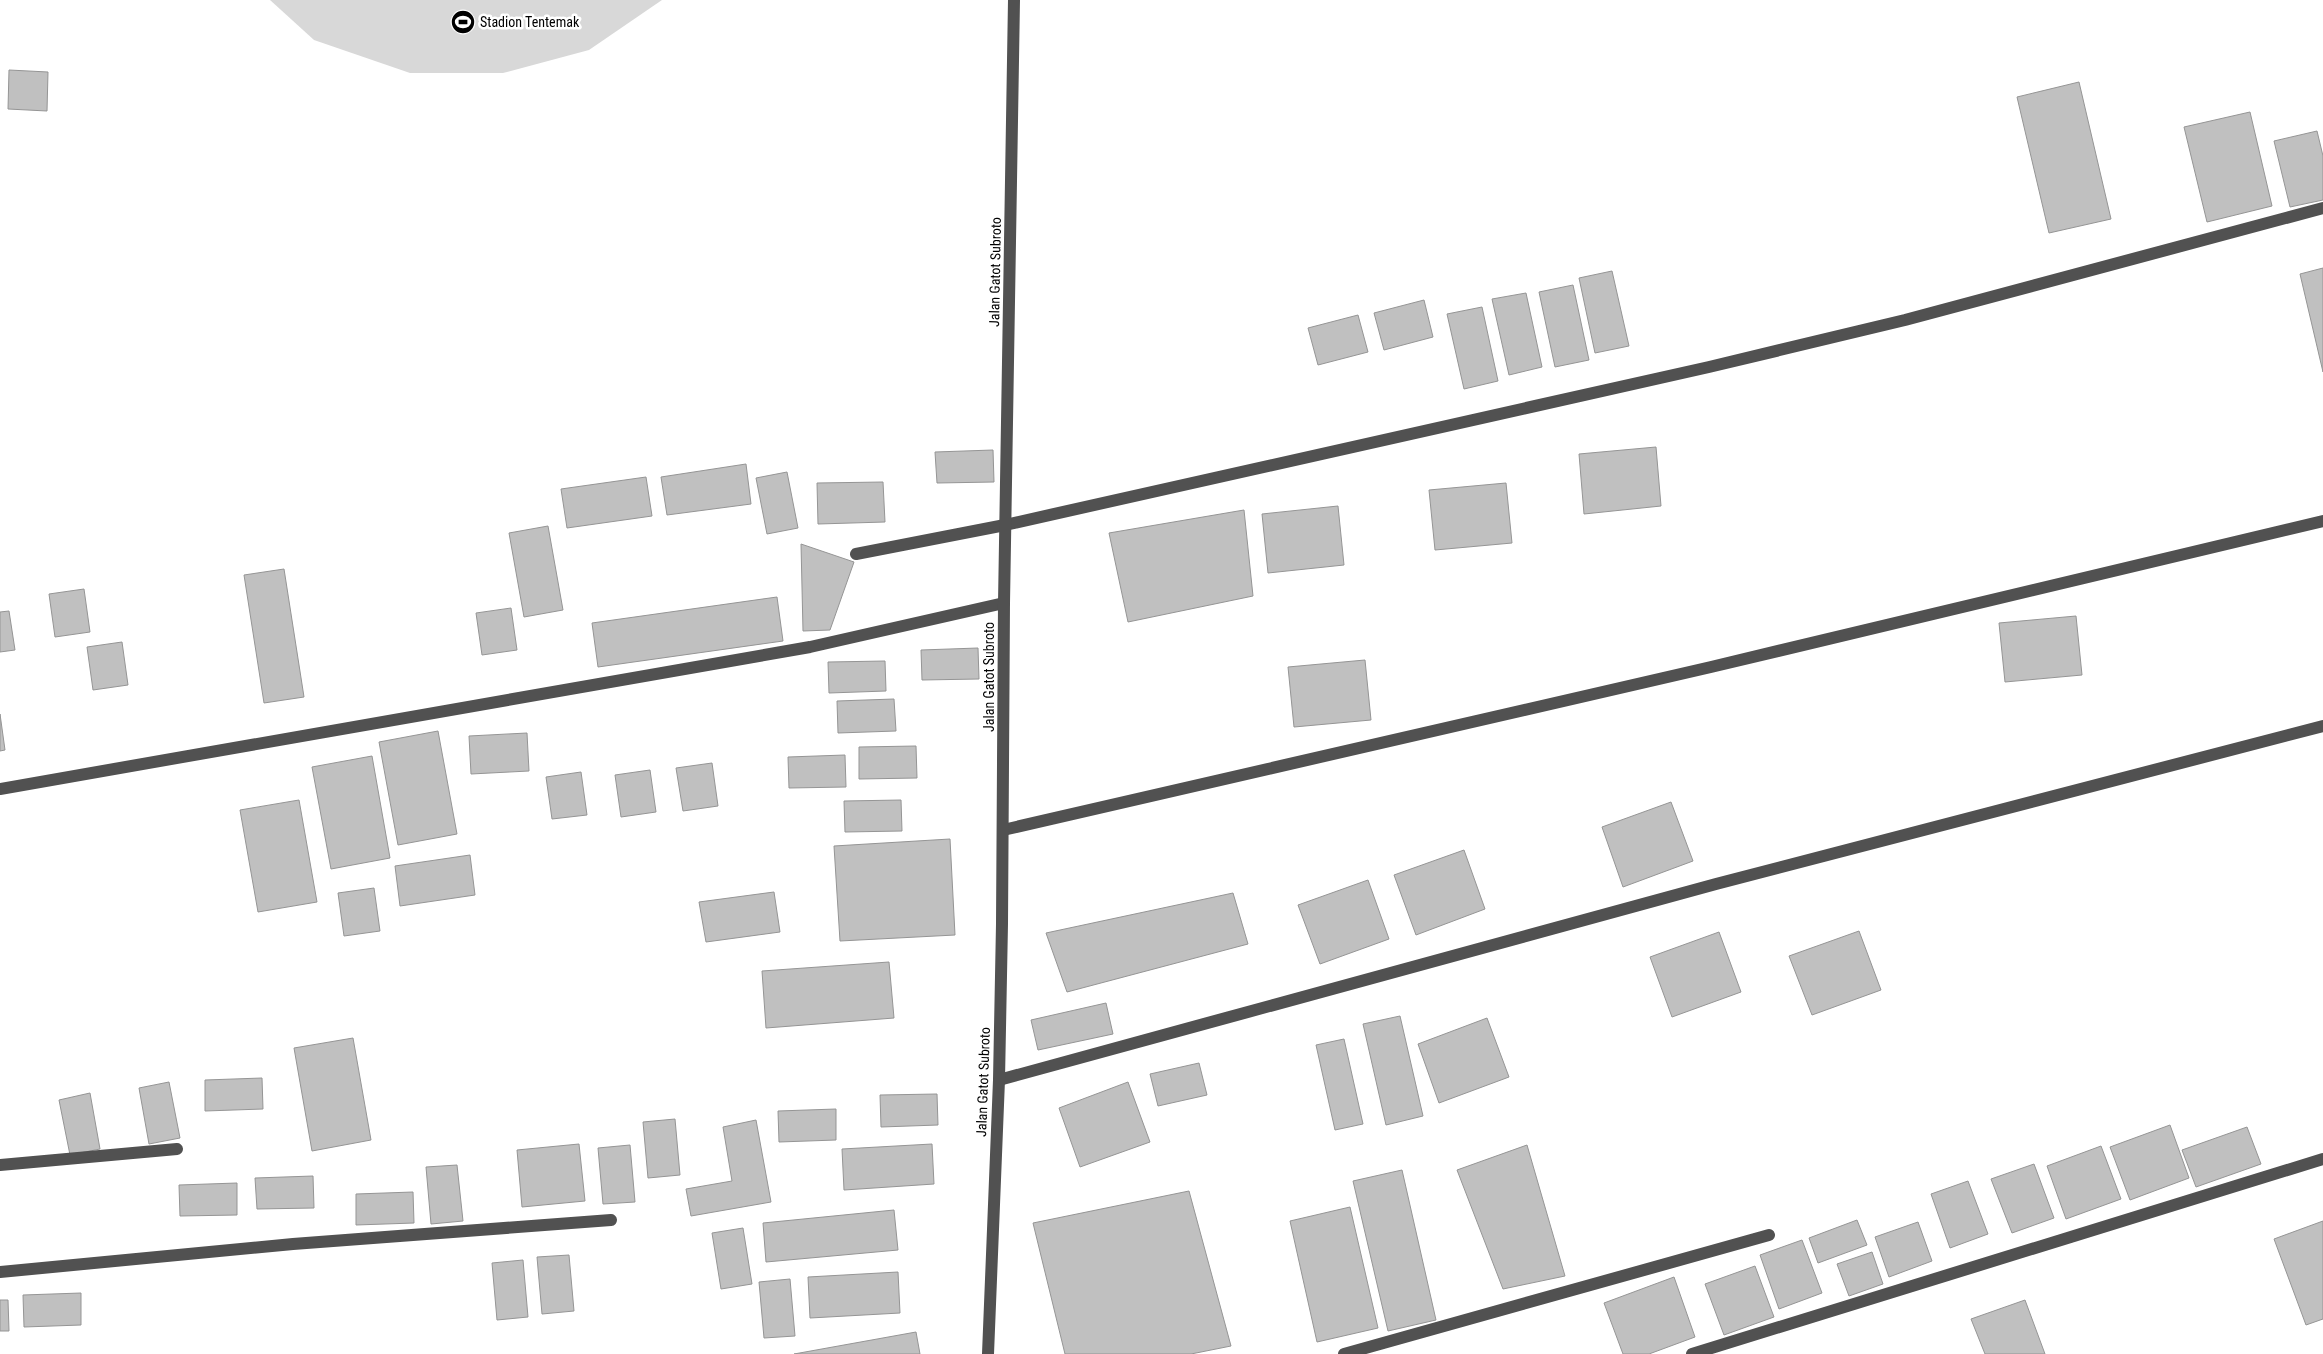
<svg xmlns="http://www.w3.org/2000/svg" width="2323" height="1354" font-family="'Roboto Condensed',sans-serif">
	<style>
		.green { fill: #d8d8d8 }
		.building { fill: #c0c0c0; stroke: #959595 }
		.lines { fill: none; stroke-linecap: round; stroke-linejoin: round }
		.minor { stroke: #515151; stroke-width: 12 }
		.labels { text-anchor: middle; dominant-baseline: central; stroke-width: 5; stroke-linejoin: round; paint-order: stroke }
		.poi-label { font-size: 14px; fill: #000; stroke: #fff; text-anchor: start }
		.street-label { font-size: 14px; fill: #000; stroke: #fff }
	</style>
	<rect width="100%" height="100%" fill="#fff"/>
	<!-- green -->
	<path class="green" d="M270,0H662L589,50L503,73H410L314,40Z"/>
	<!-- building -->
	<g class="building">
		<path d="M9,70L48,72L47,111L8,109Z"/>
		<path d="M2079,82L2111,219L2049,233L2017,97Z"/>
		<path d="M2250,112L2272,206L2207,222L2184,127Z"/>
		<path d="M2317,131L2323,156V200L2290,207L2274,141Z"/>
		<path d="M2323,268V372L2300,274Z"/>
		<path d="M1612,271L1629,346L1595,353L1579,278Z"/>
		<path d="M1573,285L1589,360L1555,367L1539,292Z"/>
		<path d="M1526,293L1542,367L1509,375L1492,299Z"/>
		<path d="M1424,300L1433,337L1384,350L1374,313Z"/>
		<path d="M1482,307L1498,381L1464,389L1447,314Z"/>
		<path d="M1358,315L1368,352L1318,365L1308,328Z"/>
		<path d="M1656,447L1661,506L1584,514L1579,454Z"/>
		<path d="M993,450L994,482L937,483L935,452Z"/>
		<path d="M746,464L751,504L667,515L661,477Z"/>
		<path d="M787,472L798,528L767,534L756,478Z"/>
		<path d="M646,477L652,516L567,528L561,489Z"/>
		<path d="M883,482L885,522L818,524L817,483Z"/>
		<path d="M1506,483L1512,543L1435,550L1429,490Z"/>
		<path d="M1338,506L1344,565L1268,573L1262,514Z"/>
		<path d="M1244,510L1253,596L1128,622L1109,533Z"/>
		<path d="M548,526L563,610L524,617L509,533Z"/>
		<path d="M801,544L854,562L830,630L803,631Z"/>
		<path d="M284,569L304,697L264,703L244,575Z"/>
		<path d="M84,589L90,632L55,637L49,594Z"/>
		<path d="M777,597L783,641L598,667L592,623Z"/>
		<path d="M511,608L517,650L482,655L476,613Z"/>
		<path d="M9,611L15,650L0,652V612Z"/>
		<path d="M2076,616L2082,675L2005,682L1999,623Z"/>
		<path d="M122,642L128,685L93,690L87,647Z"/>
		<path d="M978,648L979,679L922,680L921,650Z"/>
		<path d="M1365,660L1371,720L1294,727L1288,667Z"/>
		<path d="M885,661L886,691L829,693L828,662Z"/>
		<path d="M894,699L896,731L838,733L837,701Z"/>
		<path d="M0,714L5,750L0,751Z"/>
		<path d="M438,731L457,834L398,845L379,742Z"/>
		<path d="M527,733L529,771L471,774L469,736Z"/>
		<path d="M916,746L917,778L859,779V747Z"/>
		<path d="M845,755L846,787L789,788L788,757Z"/>
		<path d="M372,756L390,858L331,869L312,767Z"/>
		<path d="M712,763L718,806L683,811L676,768Z"/>
		<path d="M650,770L656,812L621,817L615,775Z"/>
		<path d="M581,772L587,815L552,819L546,777Z"/>
		<path d="M299,800L317,902L258,912L240,810Z"/>
		<path d="M901,800L902,831L845,832L844,801Z"/>
		<path d="M1671,802L1693,861L1623,887L1602,827Z"/>
		<path d="M950,839L955,935L840,941L834,846Z"/>
		<path d="M1464,850L1485,909L1416,935L1394,875Z"/>
		<path d="M470,855L475,895L400,906L395,866Z"/>
		<path d="M1368,880L1389,939L1320,964L1298,905Z"/>
		<path d="M374,888L380,931L344,936L338,893Z"/>
		<path d="M774,892L780,932L706,942L699,902Z"/>
		<path d="M1233,893L1248,944L1067,992L1046,933Z"/>
		<path d="M1859,931L1881,990L1812,1015L1789,956Z"/>
		<path d="M1719,932L1741,992L1672,1017L1650,957Z"/>
		<path d="M889,962L894,1018L766,1028L762,971Z"/>
		<path d="M1106,1003L1113,1034L1038,1050L1031,1020Z"/>
		<path d="M1400,1016L1423,1116L1386,1125L1363,1024Z"/>
		<path d="M1487,1018L1509,1077L1439,1103L1418,1044Z"/>
		<path d="M353,1038L371,1140L312,1151L294,1048Z"/>
		<path d="M1344,1039L1363,1124L1335,1130L1316,1045Z"/>
		<path d="M1199,1063L1207,1095L1158,1106L1150,1074Z"/>
		<path d="M262,1078L263,1109L205,1111V1080Z"/>
		<path d="M169,1082L180,1138L149,1144L139,1088Z"/>
		<path d="M1128,1082L1150,1142L1080,1167L1059,1108Z"/>
		<path d="M90,1093L100,1149L70,1155L59,1100Z"/>
		<path d="M937,1094L938,1125L881,1127L880,1095Z"/>
		<path d="M836,1109V1140L779,1142L778,1111Z"/>
		<path d="M675,1119L680,1175L648,1178L643,1122Z"/>
		<path d="M756,1120L771,1202L691,1216L686,1189L732,1181L723,1127Z"/>
		<path d="M2170,1125L2189,1178L2130,1200L2110,1147Z"/>
		<path d="M2247,1127L2261,1164L2196,1187L2182,1150Z"/>
		<path d="M579,1144L585,1201L522,1207L517,1150Z"/>
		<path d="M932,1144L934,1184L844,1190L842,1149Z"/>
		<path d="M630,1145L635,1202L603,1204L598,1148Z"/>
		<path d="M1527,1145L1565,1276L1503,1289L1457,1170Z"/>
		<path d="M2101,1146L2121,1199L2066,1219L2047,1166Z"/>
		<path d="M2034,1164L2054,1218L2012,1233L1991,1179Z"/>
		<path d="M457,1165L463,1221L431,1224L426,1167Z"/>
		<path d="M1402,1170L1436,1320L1388,1331L1353,1181Z"/>
		<path d="M313,1176L314,1208L257,1209L255,1178Z"/>
		<path d="M1968,1181L1988,1234L1950,1248L1931,1194Z"/>
		<path d="M237,1183V1215L180,1216L179,1185Z"/>
		<path d="M1189,1191L1231,1346L1191,1354H1065L1033,1223Z"/>
		<path d="M413,1192L414,1223L356,1225V1194Z"/>
		<path d="M1350,1207L1378,1328L1317,1342L1290,1221Z"/>
		<path d="M894,1210L898,1250L766,1262L763,1223Z"/>
		<path d="M1857,1220L1867,1245L1818,1263L1809,1238Z"/>
		<path d="M2323,1221V1319L2306,1325L2274,1239Z"/>
		<path d="M1918,1222L1932,1261L1889,1277L1875,1237Z"/>
		<path d="M743,1228L752,1284L721,1289L712,1233Z"/>
		<path d="M1802,1240L1822,1293L1779,1309L1760,1255Z"/>
		<path d="M1872,1252L1883,1284L1849,1296L1837,1264Z"/>
		<path d="M569,1255L574,1311L542,1314L537,1257Z"/>
		<path d="M523,1260L528,1317L497,1320L492,1263Z"/>
		<path d="M1755,1266L1774,1317L1724,1335L1705,1284Z"/>
		<path d="M898,1272L900,1313L810,1318L808,1277Z"/>
		<path d="M1674,1277L1695,1337L1649,1354H1623L1604,1303Z"/>
		<path d="M790,1279L795,1336L764,1338L759,1282Z"/>
		<path d="M81,1293V1325L24,1327L23,1295Z"/>
		<path d="M0,1300H8L9,1331H0Z"/>
		<path d="M2025,1300L2045,1354H1985L1971,1319Z"/>
		<path d="M916,1332L920,1354H794Z"/>
	</g>
	<g class="lines">
		<!-- minor -->
		<g class="minor">
			<path d="M856,554L1005,525L1709,367L1905,320L2323,208"/>
			<path d="M0,789L810,647L1004,603"/>
			<path d="M1003,830L1711,667L2323,521"/>
			<path d="M999,1080L1716,884L2323,726"/>
			<path d="M0,1165L177,1149"/>
			<path d="M0,1272L293,1244L611,1220"/>
			<path d="M988,1354L999,1080L1002,924L1004,603L1014,0"/>
			<path d="M1344,1354L1769,1235"/>
			<path d="M1692,1354L2323,1159"/>
		</g>
	</g>
	<!-- icons -->
	<defs>
		<g id="stadium-disc" transform="scale(1.25)"><circle r="9.5" fill="#000" stroke="#fff"/><path d="M0-5a6.5 5 0 1 0 0 10a6.5 5 0 1 0 0-10ZM-3.5-1.8h7v3.6h-7Z" fill="#fff"/></g>
	</defs>
	<g fill-rule="evenodd">
		<use href="#stadium-disc" x="463" y="22"/>
	</g>
	<g class="labels">
		<!-- poi labels -->
		<g class="poi-label">
			<text x="480" y="22">Stadion Tentemak</text>
		</g>
		<!-- street labels -->
		<g class="street-label">
			<text transform="translate(995 272) rotate(-89)">Jalan Gatot Subroto</text>
			<text transform="translate(989 677) rotate(-90)">Jalan Gatot Subroto</text>
			<text transform="translate(983 1082) rotate(-88)">Jalan Gatot Subroto</text>
		</g>
	</g>
</svg>
